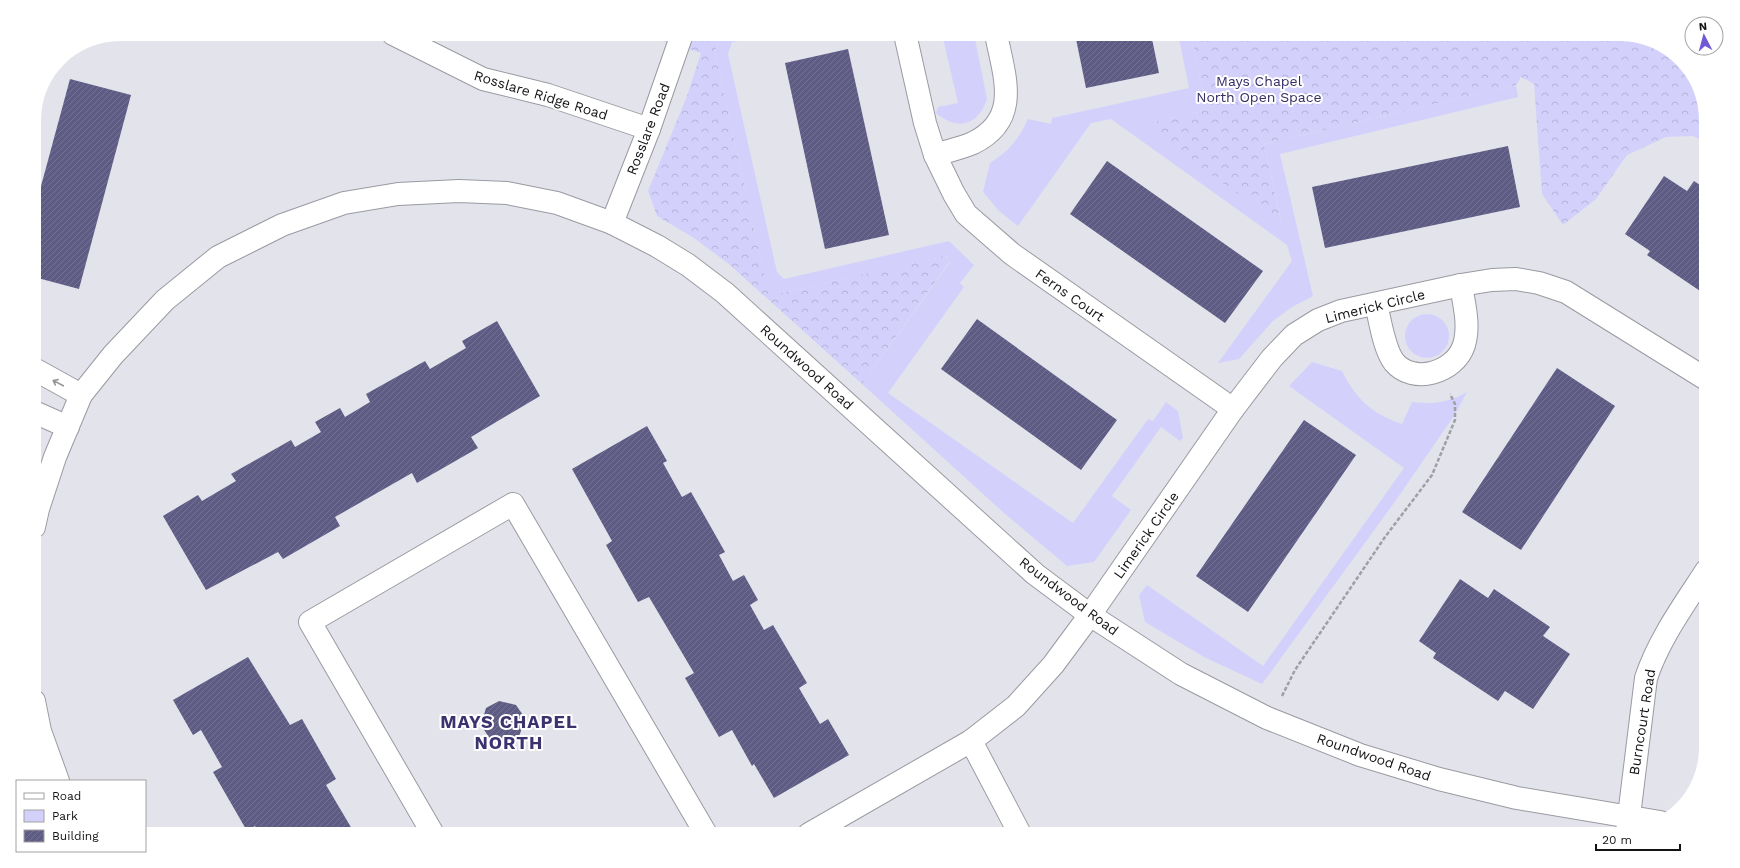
<svg xmlns="http://www.w3.org/2000/svg" width="1740" height="868" font-family="'Work Sans',sans-serif">
	<style>
		.green { fill: #d3d1fc }
		.forest { fill: url(#forest-crowns) }
		.building { fill: url(#building-hatch) }
		.lines { fill: none; stroke-linecap: round; stroke-linejoin: round }
		.minor-casing { stroke: #9a9aa2; stroke-width: 24 }
		.path { stroke: #9f9fa6; stroke-width: 2.5; stroke-dasharray: 4 2; stroke-linecap: butt }
		.minor { stroke: #fff; stroke-width: 22 }
		.oneway { stroke: #959596 }
		.labels { text-anchor: middle; dominant-baseline: central; stroke-width: 4; stroke-linejoin: round; paint-order: stroke }
		.park-label { font-size: 14px; fill: #372e66; stroke: #fff }
		.street-label { font-size: 14px; fill: #131316; stroke: #fff }
		.district-label { font-size: 18px; font-weight: bold; letter-spacing: 1px; fill: #3b326e; stroke: #fff }
	</style>
	<defs>
		<pattern id="forest-crowns" width="20" height="18" patternUnits="userSpaceOnUse"><rect width="20" height="18" fill="#d3d1fc"/><path d="M2 6a3 3 0 1 1 6 0M12 15a3 3 0 1 1 6 0" fill="none" stroke="#b4b3d7"/></pattern>
		<pattern id="building-hatch" width="6" height="6" patternUnits="userSpaceOnUse"><rect width="6" height="6" fill="#5e5b84"/><path d="M-1 1l2-2M0 6l6-6M5 7l2-2" fill="none" stroke="#747291"/></pattern>
	</defs>
	<rect width="100%" height="100%" fill="#e3e3ec"/>
	<!-- green -->
	<g class="green">
		<path d="M720,34H768L732,42L728,54L777,272L784,279L949,241L974,265L960,283L964,287L888,393L1073,523L1148,419L1153,421L1166,402L1178,411L1183,438L1180,441L1161,427L1112,496L1131,510L1094,562L1067,566L1004,513L862,384L950,262L946,256L781,293L765,279L715,53Z"/>
		<path d="M942,34H974L987,99C978,126 957,131 936,113L938,107L958,103Z"/>
		<path d="M1178,34H1191L1207,110L1142,125L1282,224L1264,144L1516,85L1518,97L1280,154L1313,296L1292,307L1273,321L1239,359L1218,363L1292,261L1287,245L1111,119L1091,123L1018,226L999,211L983,192L990,163C1008,152 1019,139 1028,119L1051,124L1052,118L1189,88Z"/>
		<circle cx="1427" cy="336" r="22"/>
		<path d="M1312,362L1342,371C1357,400 1371,413 1402,424L1412,402C1433,405 1449,402 1467,392L1454,416L1394,503L1262,684L1204,657L1145,622L1139,595L1147,585L1263,666L1404,468L1289,386Z"/>
	</g>
	<!-- forest -->
	<g class="forest">
		<path d="M640,34H720L715,53L765,278L781,293L945,256L950,261L862,384L730,265L694,238L657,216L648,191L687,96L701,53Z"/>
		<path d="M1191,34H1620L1658,43L1692,72L1706,114V142L1693,136L1666,137L1627,155L1596,199L1563,225L1542,194L1534,84L1521,77L1516,85L1264,144L1282,225L1141,125L1207,110Z"/>
	</g>
	<!-- building -->
	<g class="building">
		<path d="M1075,34H1151L1159,73L1086,88Z"/>
		<path d="M848,49L889,235L825,249L785,63Z"/>
		<path d="M70,79L131,95L79,289L34,277V212Z"/>
		<path d="M1508,146L1520,207L1325,248L1312,187Z"/>
		<path d="M1107,161L1263,271L1225,323L1070,214Z"/>
		<path d="M1664,176L1687,191L1694,181L1706,189V295L1647,255L1650,251L1625,234Z"/>
		<path d="M977,319L1117,420L1081,470L941,369Z"/>
		<path d="M497,321L540,396L471,437L478,448L417,483L412,473L335,517L340,526L283,559L278,552L206,590L163,516L198,495L202,501L236,481L231,474L291,440L295,447L321,432L315,422L340,408L345,417L370,402L366,394L425,361L430,369L466,348L462,341Z"/>
		<path d="M1557,368L1615,406L1521,550L1462,512Z"/>
		<path d="M1304,420L1356,455L1248,612L1196,576Z"/>
		<path d="M647,426L667,461L663,463L682,497L691,492L725,552L719,555L733,581L744,575L758,600L750,605L764,630L773,625L807,683L799,688L820,724L828,719L849,755L774,798L754,764L752,766L732,730L719,737L685,678L694,673L649,597L638,602L606,545L612,541L572,469Z"/>
		<path d="M1460,579L1488,598L1494,589L1550,627L1543,636L1570,654L1533,709L1505,691L1498,701L1433,658L1436,653L1419,641Z"/>
		<path d="M248,657L290,725L302,719L336,779L326,785L355,834H260L255,826L247,831L213,772L222,767L201,730L193,735L173,700Z"/>
		<path d="M499,701L516,705L525,718L519,737L505,743L490,739L481,725L486,708Z"/>
	</g>
	<g class="lines">
		<!-- minor casing -->
		<g class="minor-casing">
			<g id="minor">
				<path d="M393,34L483,79L548,95L649,129"/>
				<path d="M905,34L925,123L935,155L954,194L966,214L1012,254L1233,409"/>
				<path d="M935,155C947,151 962,148 973,143C1022,119 1004,76 996,34"/>
				<path d="M612,223L649,129L682,34"/>
				<path d="M1376,304C1380,320 1384,349 1394,362C1413,385 1455,373 1464,345C1470,325 1464,305 1461,285"/>
				<path d="M34,369L81,395"/>
				<path d="M34,412L68,427"/>
				<path d="M34,527L38,509L55,457L81,395L113,355L165,300L218,257L282,225L344,203L398,194L459,191L507,193L557,203L612,223L657,246L688,265L725,293L1035,574L1090,615L1181,674L1267,718L1360,755L1439,779L1517,798L1660,822"/>
				<path d="M34,701L40,731L58,781"/>
				<path d="M971,741L1020,834"/>
				<path d="M1627,832L1646,678C1659,639 1684,605 1706,571"/>
				<path d="M433,834L310,622L513,504L706,834"/>
				<path d="M809,834L971,741L1016,706L1053,665L1090,615L1233,409L1272,358L1294,335L1318,320L1341,311L1461,285L1492,280L1516,279L1539,283L1566,292L1706,379"/>
			</g>
		</g>
		<!-- path -->
		<path class="path" d="M1282,696L1295,670L1385,537L1432,475L1455,420V404L1450,394"/>
		<!-- minor -->
		<use href="#minor" class="minor"/>
	</g>
	<!-- one-way arrows -->
	<defs><path id="oneway-shaft" d="M-6 0H5M1.5-3L5.5 0L1.5 3" fill="none" stroke-width="1.6" stroke-linecap="round" stroke-linejoin="round"/></defs>
	<use class="oneway" href="#oneway-shaft" transform="translate(58 383) rotate(-152)"/>
	<g class="labels">
		<!-- park labels -->
		<g class="park-label">
			<text x="1259" y="81">Mays Chapel<tspan x="1259" dy="16">North Open Space</tspan></text>
		</g>
		<!-- street labels -->
		<g class="street-label">
			<text transform="translate(541 95) rotate(17)">Rosslare Ridge Road</text>
			<text transform="translate(648 129) rotate(-69)">Rosslare Road</text>
			<text transform="translate(1070 295) rotate(35)">Ferns Court</text>
			<text transform="translate(1375 306) rotate(-14)">Limerick Circle</text>
			<text transform="translate(807 367) rotate(42)">Roundwood Road</text>
			<text transform="translate(1146 535) rotate(-55)">Limerick Circle</text>
			<text transform="translate(1069 596) rotate(37)">Roundwood Road</text>
			<text transform="translate(1642 722) rotate(-81)">Burncourt Road</text>
			<text transform="translate(1374 757) rotate(19)">Roundwood Road</text>
		</g>
		<!-- district labels -->
		<g class="district-label">
			<text x="509" y="721">MAYS CHAPEL<tspan x="509" dy="21">NORTH</tspan></text>
		</g>
	</g>
	<!-- crop -->
	<path d="M0 0H1740V868H0ZM120 41H1620A79 79 0 0 1 1699 120V748A79 79 0 0 1 1620 827H120A79 79 0 0 1 41 748V120A79 79 0 0 1 120 41Z" fill="#fff" fill-rule="evenodd"/>
	<!-- legend -->
	<rect x="16" y="780" width="130" height="72" fill="#ffffff" stroke="#a1a1a2"/>
	<rect x="24" y="793" width="20" height="6" fill="#ffffff" stroke="#a1a1a2"/>
	<text x="52" y="800" font-size="12" fill="#131316">Road</text>
	<rect x="24" y="810" width="20" height="12" fill="#d3d1fc" stroke="#a1a1a2"/>
	<text x="52" y="820" font-size="12" fill="#131316">Park</text>
	<rect x="24" y="830" width="20" height="12" fill="url(#building-hatch)" stroke="#a1a1a2"/>
	<text x="52" y="840" font-size="12" fill="#131316">Building</text>
	<!-- north arrow -->
	<g transform="translate(1704 36) rotate(354)"><circle r="19" fill="#ffffff" stroke="#a1a1a2"/>
	<path d="M0-3L7 15L0 10L-7 15Z" fill="#715bd5"/>
	<text y="-6" font-size="11" font-weight="bold" text-anchor="middle" fill="#131316">N</text>
	</g>
	<!-- scale -->
	<path d="M1596 844v6h84v-6" fill="none" stroke="#131316" stroke-width="2"/>
	<text x="1602" y="844" font-size="12" fill="#131316" stroke="#ffffff" stroke-width="3" paint-order="stroke">20 m</text>
</svg>
